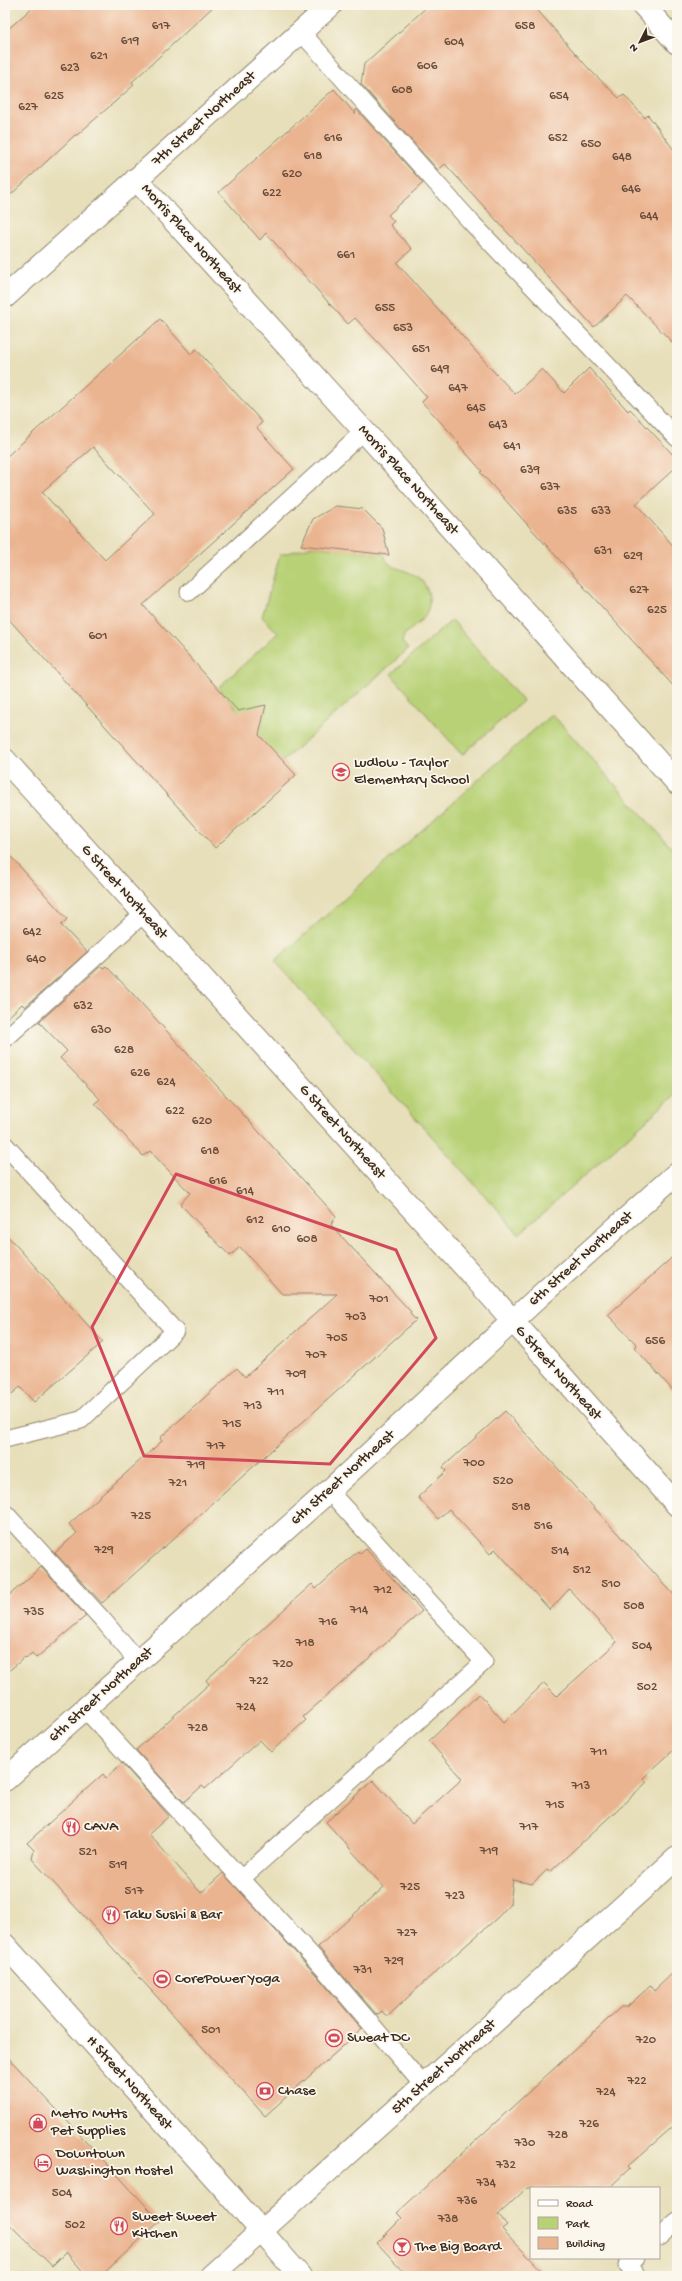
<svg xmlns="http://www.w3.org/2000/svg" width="682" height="2281" font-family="'Gochi Hand',sans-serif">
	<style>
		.green { fill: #b8d176; stroke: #7a7e4a }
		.building { fill: #ebb490; fill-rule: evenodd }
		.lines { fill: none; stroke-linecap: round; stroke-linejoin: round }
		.lane-casing { stroke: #91846c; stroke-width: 19 }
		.street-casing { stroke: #91846c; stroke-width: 24 }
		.secondary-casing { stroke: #91846c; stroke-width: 24 }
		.primary-casing { stroke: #91846c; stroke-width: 24 }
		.lane { stroke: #fff; stroke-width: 17 }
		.street { stroke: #fff; stroke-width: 22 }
		.secondary { stroke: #fff; stroke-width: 22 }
		.primary { stroke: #fff; stroke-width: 22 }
		.marked { fill: none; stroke: #d1495b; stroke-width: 3; stroke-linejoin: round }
		.labels { text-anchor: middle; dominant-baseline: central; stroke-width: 3.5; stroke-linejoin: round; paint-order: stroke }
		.number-label { font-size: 13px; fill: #674c3a }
		.street-label { font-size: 15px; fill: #3b2a1e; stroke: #fbf7ec }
		.poi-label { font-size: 15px; fill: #3b2a1e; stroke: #fbf7ec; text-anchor: start }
	</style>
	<rect width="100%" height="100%" fill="#fbf7ec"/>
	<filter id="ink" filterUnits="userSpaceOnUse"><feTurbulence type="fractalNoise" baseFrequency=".025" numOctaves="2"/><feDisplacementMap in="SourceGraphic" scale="8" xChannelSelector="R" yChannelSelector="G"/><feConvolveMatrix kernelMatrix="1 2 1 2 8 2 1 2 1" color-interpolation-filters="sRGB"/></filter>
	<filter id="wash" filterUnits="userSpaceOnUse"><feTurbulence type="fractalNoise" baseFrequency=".012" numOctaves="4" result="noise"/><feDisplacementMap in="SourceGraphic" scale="16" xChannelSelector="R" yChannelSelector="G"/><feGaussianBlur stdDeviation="0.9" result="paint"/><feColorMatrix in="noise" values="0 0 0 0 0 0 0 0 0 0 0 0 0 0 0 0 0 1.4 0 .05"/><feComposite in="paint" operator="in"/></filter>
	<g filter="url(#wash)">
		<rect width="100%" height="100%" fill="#e7dfba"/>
		<!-- green -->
		<g class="green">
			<path d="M336,541L355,545L356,551L384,554C387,575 419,564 428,592C434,614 418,623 404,635L402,642L408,649L283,761L255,734L261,727V716L240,713L218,688L278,633L262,617L280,555L314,546L333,549Z"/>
			<path d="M452,620L523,701L462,755L391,674Z"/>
			<path d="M552,714L677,854V1093L519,1234L275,961Z"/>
		</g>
		<g id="blocks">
			<!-- building -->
			<g class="building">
				<path d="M35,5H215L132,82L134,85L77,135H75L5,200V32Z"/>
				<path d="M429,5H533L589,69L619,98L624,95L645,118L648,115L677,154V347L627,296L594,327L445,164L438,170L361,84L364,64Z"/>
				<path d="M334,89L355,114L356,109L423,183L388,215L394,221L390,225L412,249L397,263L496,374L515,394L542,369L564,393L589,368L628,411L630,409L677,459V466L636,504L677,550V690L480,472L482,471L458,444L459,442L422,402L427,397L391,356L355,318L348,324L266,233L260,240L219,192Z"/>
				<path d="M160,319L191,354L196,349L262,422L257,428L294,469L143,605L238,711L266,705L259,735L296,775L215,848L5,615V458ZM93,447L155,514L105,560L42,492Z"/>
				<path d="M336,506L363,509L382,528L389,555L301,545L313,519Z"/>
				<path d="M5,850L67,919L61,925L87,952L25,1007L22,1004L5,1020Z"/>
				<path d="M101,966L103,968L106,966L131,992L336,1216L331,1225L411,1312L410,1314L416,1320L102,1603L55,1553L77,1533L69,1524L162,1441L160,1438L237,1368L245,1377L337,1294H282L240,1247L230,1256L180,1204L190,1193L150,1151L143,1156L95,1103L100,1099L60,1058L67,1051L39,1022Z"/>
				<path d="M5,1233L103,1342L34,1402L20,1387L5,1400Z"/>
				<path d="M677,1253V1395L634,1347L637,1345L608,1315Z"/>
				<path d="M505,1411L677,1598V1747L643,1778L647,1782L550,1872L547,1870L532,1884L513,1880L510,1904L497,1918L422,1984L387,2017L382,2011L377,2015L318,1947L384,1887L326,1822L373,1780L412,1824L462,1779L429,1741L479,1694L504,1722L544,1683L557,1696L617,1642L569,1589L550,1610L495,1549L490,1554L449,1509L438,1519L418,1497L446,1471L443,1467Z"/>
				<path d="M366,1549L422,1611L303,1717L306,1720L271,1752L260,1740L205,1789L202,1786L184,1802L136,1750L209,1684L206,1680L312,1584L316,1589L358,1551L360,1554Z"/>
				<path d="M41,1567L86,1616L36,1658L32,1653L26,1658L25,1657L5,1674V1599Z"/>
				<path d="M122,1763L169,1816L149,1834L201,1893L223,1873L318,1977L362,2029L265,2116L32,1859L34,1850L27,1843L103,1774L106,1778Z"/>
				<path d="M677,1969V2123L628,2166L630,2168L609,2188H527L498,2215L507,2225L502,2229L547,2276H408L377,2243L402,2218L397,2213L621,2007H627L650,1986L654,1991Z"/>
				<path d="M5,2054L160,2221L101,2276H87L66,2252L52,2266L5,2220Z"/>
			</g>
		</g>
	</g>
	<g filter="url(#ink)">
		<use href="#blocks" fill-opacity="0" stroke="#91846c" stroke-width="1"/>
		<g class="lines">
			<!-- lane casing -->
			<g class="lane-casing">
				<g id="lane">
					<path d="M301,32L471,222L677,438"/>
					<path d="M189,592L364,431"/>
					<path d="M5,1039L143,914"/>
					<path d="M5,1145L175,1331L81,1420L5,1439"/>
					<path d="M5,1513L103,1620L138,1662"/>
					<path d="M85,1709L325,1970L424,2086"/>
					<path d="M241,1879L484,1662L329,1491"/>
					<path d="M659,2237L677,2221"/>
					<path d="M635,2258L627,2265L637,2276"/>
				</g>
			</g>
			<!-- street casing -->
			<g class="street-casing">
				<g id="street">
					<path d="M136,179L364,431L677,783"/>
					<path d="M5,297L331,5"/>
					<path d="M5,760L481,1285L677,1505"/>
					<path d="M211,2276L677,1858"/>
				</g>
			</g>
			<!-- secondary casing -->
			<g class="secondary-casing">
				<g id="secondary">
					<path d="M643,5L677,43"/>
					<path d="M5,1780L329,1491L543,1293L677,1173"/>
				</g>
			</g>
			<!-- primary casing -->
			<g class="primary-casing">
				<path id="primary" d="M5,1945L230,2195L300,2276"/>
			</g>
			<!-- lane -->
			<use href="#lane" class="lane"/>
			<!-- street -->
			<use href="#street" class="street"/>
			<!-- secondary -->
			<use href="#secondary" class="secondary"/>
			<!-- primary -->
			<use href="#primary" class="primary"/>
		</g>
	</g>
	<!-- marked area -->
	<path class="marked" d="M176,1174L396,1250L436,1338L330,1464L144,1456L92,1327Z"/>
	<!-- icons -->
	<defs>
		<g id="school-ring" transform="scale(0.9)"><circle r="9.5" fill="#fbf7ec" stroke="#d1495b" stroke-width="1.5"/><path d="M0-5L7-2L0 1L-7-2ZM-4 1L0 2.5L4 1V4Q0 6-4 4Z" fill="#d1495b"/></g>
		<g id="restaurant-ring" transform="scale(0.9)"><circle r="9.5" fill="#fbf7ec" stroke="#d1495b" stroke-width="1.5"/><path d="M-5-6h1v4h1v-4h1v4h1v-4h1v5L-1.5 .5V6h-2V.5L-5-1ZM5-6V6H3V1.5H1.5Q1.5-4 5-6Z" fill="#d1495b"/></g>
		<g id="stadium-ring" transform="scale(0.9)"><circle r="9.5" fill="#fbf7ec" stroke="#d1495b" stroke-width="1.5"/><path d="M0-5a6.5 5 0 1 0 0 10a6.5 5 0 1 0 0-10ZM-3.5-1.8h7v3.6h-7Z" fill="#d1495b"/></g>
		<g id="bank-ring" transform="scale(0.9)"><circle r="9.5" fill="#fbf7ec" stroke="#d1495b" stroke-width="1.5"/><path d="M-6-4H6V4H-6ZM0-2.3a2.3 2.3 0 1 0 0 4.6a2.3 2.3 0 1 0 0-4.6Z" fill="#d1495b"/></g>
		<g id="shop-ring" transform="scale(0.9)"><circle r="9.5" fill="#fbf7ec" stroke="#d1495b" stroke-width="1.5"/><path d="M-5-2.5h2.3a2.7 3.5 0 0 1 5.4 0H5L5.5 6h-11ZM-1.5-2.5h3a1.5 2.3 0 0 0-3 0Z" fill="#d1495b"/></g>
		<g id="hotel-ring" transform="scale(0.9)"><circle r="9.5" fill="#fbf7ec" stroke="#d1495b" stroke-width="1.5"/><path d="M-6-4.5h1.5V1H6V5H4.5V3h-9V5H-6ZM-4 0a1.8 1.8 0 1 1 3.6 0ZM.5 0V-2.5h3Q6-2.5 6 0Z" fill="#d1495b"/></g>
		<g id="bar-ring" transform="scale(0.9)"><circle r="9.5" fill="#fbf7ec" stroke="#d1495b" stroke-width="1.5"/><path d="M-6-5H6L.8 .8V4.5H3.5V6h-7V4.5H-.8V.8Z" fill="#d1495b"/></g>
	</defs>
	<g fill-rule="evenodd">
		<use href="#school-ring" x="341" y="772"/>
		<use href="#restaurant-ring" x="71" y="1827"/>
		<use href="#restaurant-ring" x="111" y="1915"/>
		<use href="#stadium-ring" x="162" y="1979"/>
		<use href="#stadium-ring" x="334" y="2038"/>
		<use href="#bank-ring" x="265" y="2091"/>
		<use href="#shop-ring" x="38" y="2123"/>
		<use href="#hotel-ring" x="43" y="2163"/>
		<use href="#restaurant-ring" x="119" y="2226"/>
		<use href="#bar-ring" x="402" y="2247"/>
	</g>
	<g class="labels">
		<!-- number labels -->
		<g class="number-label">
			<text x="161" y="26">617</text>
			<text x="525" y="26">658</text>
			<text x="130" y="41">619</text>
			<text x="454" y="42">604</text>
			<text x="99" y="56">621</text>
			<text x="427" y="66">606</text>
			<text x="70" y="68">623</text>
			<text x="402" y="90">608</text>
			<text x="54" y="96">625</text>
			<text x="559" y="96">654</text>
			<text x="28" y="107">627</text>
			<text x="333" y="138">616</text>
			<text x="558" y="138">652</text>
			<text x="591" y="144">650</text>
			<text x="313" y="156">618</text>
			<text x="622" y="157">648</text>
			<text x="292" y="174">620</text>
			<text x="631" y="189">646</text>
			<text x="272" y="193">622</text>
			<text x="649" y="216">644</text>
			<text x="346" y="255">661</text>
			<text x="385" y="308">655</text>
			<text x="403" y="328">653</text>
			<text x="421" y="349">651</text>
			<text x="440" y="369">649</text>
			<text x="458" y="388">647</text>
			<text x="476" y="408">645</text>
			<text x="498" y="425">643</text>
			<text x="512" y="446">641</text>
			<text x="530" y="470">639</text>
			<text x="550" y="487">637</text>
			<text x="567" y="511">635</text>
			<text x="601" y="511">633</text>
			<text x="603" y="551">631</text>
			<text x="633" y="556">629</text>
			<text x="639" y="590">627</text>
			<text x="657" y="610">625</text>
			<text x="98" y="636">601</text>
			<text x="32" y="932">642</text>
			<text x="36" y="959">640</text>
			<text x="83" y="1006">632</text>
			<text x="101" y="1030">630</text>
			<text x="124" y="1050">628</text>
			<text x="140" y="1073">626</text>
			<text x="166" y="1082">624</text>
			<text x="175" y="1111">622</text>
			<text x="202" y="1121">620</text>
			<text x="210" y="1151">618</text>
			<text x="218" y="1181">616</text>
			<text x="245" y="1191">614</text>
			<text x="255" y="1220">612</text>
			<text x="281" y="1229">610</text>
			<text x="307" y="1239">608</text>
			<text x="379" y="1299">701</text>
			<text x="356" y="1317">703</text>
			<text x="337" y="1338">705</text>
			<text x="655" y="1341">656</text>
			<text x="316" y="1355">707</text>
			<text x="296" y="1374">709</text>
			<text x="276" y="1392">711</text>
			<text x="253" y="1406">713</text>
			<text x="232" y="1424">715</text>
			<text x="216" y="1446">717</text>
			<text x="474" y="1463">700</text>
			<text x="196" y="1465">719</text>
			<text x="503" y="1481">520</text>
			<text x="178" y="1483">721</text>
			<text x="521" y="1507">518</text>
			<text x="141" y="1516">725</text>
			<text x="543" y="1526">516</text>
			<text x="104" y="1550">729</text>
			<text x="560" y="1551">514</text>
			<text x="582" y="1570">512</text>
			<text x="611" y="1584">510</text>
			<text x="383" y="1590">712</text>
			<text x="634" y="1606">508</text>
			<text x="359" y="1610">714</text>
			<text x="34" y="1612">735</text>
			<text x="328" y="1622">716</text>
			<text x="305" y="1643">718</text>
			<text x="642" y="1646">504</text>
			<text x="283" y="1664">720</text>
			<text x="259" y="1681">722</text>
			<text x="647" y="1687">502</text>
			<text x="246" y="1707">724</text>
			<text x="198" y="1728">728</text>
			<text x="599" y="1752">711</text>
			<text x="581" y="1786">713</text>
			<text x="555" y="1805">715</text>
			<text x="529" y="1827">717</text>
			<text x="489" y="1851">719</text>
			<text x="88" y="1852">521</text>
			<text x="118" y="1865">519</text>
			<text x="410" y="1887">725</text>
			<text x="134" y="1891">517</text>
			<text x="455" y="1896">723</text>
			<text x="407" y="1933">727</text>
			<text x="394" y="1961">729</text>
			<text x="363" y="1970">731</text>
			<text x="211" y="2030">501</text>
			<text x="646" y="2040">720</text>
			<text x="637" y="2081">722</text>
			<text x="606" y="2092">724</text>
			<text x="589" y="2124">726</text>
			<text x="558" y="2135">728</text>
			<text x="525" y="2143">730</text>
			<text x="506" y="2165">732</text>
			<text x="486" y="2183">734</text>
			<text x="62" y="2193">504</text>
			<text x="467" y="2201">736</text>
			<text x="448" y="2219">738</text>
			<text x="75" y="2225">502</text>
		</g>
		<!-- street labels -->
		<g class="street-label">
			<text transform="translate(204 119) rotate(-42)">7th Street Northeast</text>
			<text transform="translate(191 239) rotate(48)">Morris Place Northeast</text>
			<text transform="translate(408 480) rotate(48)">Morris Place Northeast</text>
			<text transform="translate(124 892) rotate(48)">G Street Northeast</text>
			<text transform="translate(342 1132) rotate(48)">G Street Northeast</text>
			<text transform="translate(581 1259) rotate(-42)">6th Street Northeast</text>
			<text transform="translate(558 1373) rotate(48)">G Street Northeast</text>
			<text transform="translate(343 1478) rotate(-42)">6th Street Northeast</text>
			<text transform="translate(101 1695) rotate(-42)">6th Street Northeast</text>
			<text transform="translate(444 2067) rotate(-42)">5th Street Northeast</text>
			<text transform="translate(129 2083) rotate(48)">H Street Northeast</text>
		</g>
		<!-- poi labels -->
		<g class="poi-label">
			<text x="354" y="763">Ludlow - Taylor<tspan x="354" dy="17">Elementary School</tspan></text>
			<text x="84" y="1827">CAVA</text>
			<text x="124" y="1915">Taku Sushi &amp; Bar</text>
			<text x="175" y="1979">CorePower Yoga</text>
			<text x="347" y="2038">Sweat DC</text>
			<text x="278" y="2091">Chase</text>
			<text x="51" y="2114">Metro Mutts<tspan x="51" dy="17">Pet Supplies</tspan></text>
			<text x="56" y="2154">Downtown<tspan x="56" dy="17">Washington Hostel</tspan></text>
			<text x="132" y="2217">Sweet Sweet<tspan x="132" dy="17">Kitchen</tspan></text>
			<text x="415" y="2247">The Big Board</text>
		</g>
	</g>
	<!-- margin -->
	<rect width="682" height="2281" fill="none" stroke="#fbf7ec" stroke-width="20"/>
	<!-- legend -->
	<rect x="530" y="2187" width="130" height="72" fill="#fbf7ec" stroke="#aea59a"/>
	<rect x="538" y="2200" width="20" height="6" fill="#ffffff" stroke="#aea59a"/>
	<text x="566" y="2207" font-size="12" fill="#3b2a1e">Road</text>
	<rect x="538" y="2217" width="20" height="12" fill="#b8d176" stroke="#aea59a"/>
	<text x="566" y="2227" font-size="12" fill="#3b2a1e">Park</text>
	<rect x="538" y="2237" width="20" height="12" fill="#ebb490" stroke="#aea59a"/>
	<text x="566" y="2247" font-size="12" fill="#3b2a1e">Building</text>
	<!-- north arrow -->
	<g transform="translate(640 42) rotate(228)" stroke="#fbf7ec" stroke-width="3" paint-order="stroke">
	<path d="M0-3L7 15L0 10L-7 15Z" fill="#3b2a1e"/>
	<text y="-6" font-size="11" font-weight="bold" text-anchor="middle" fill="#3b2a1e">N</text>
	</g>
</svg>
